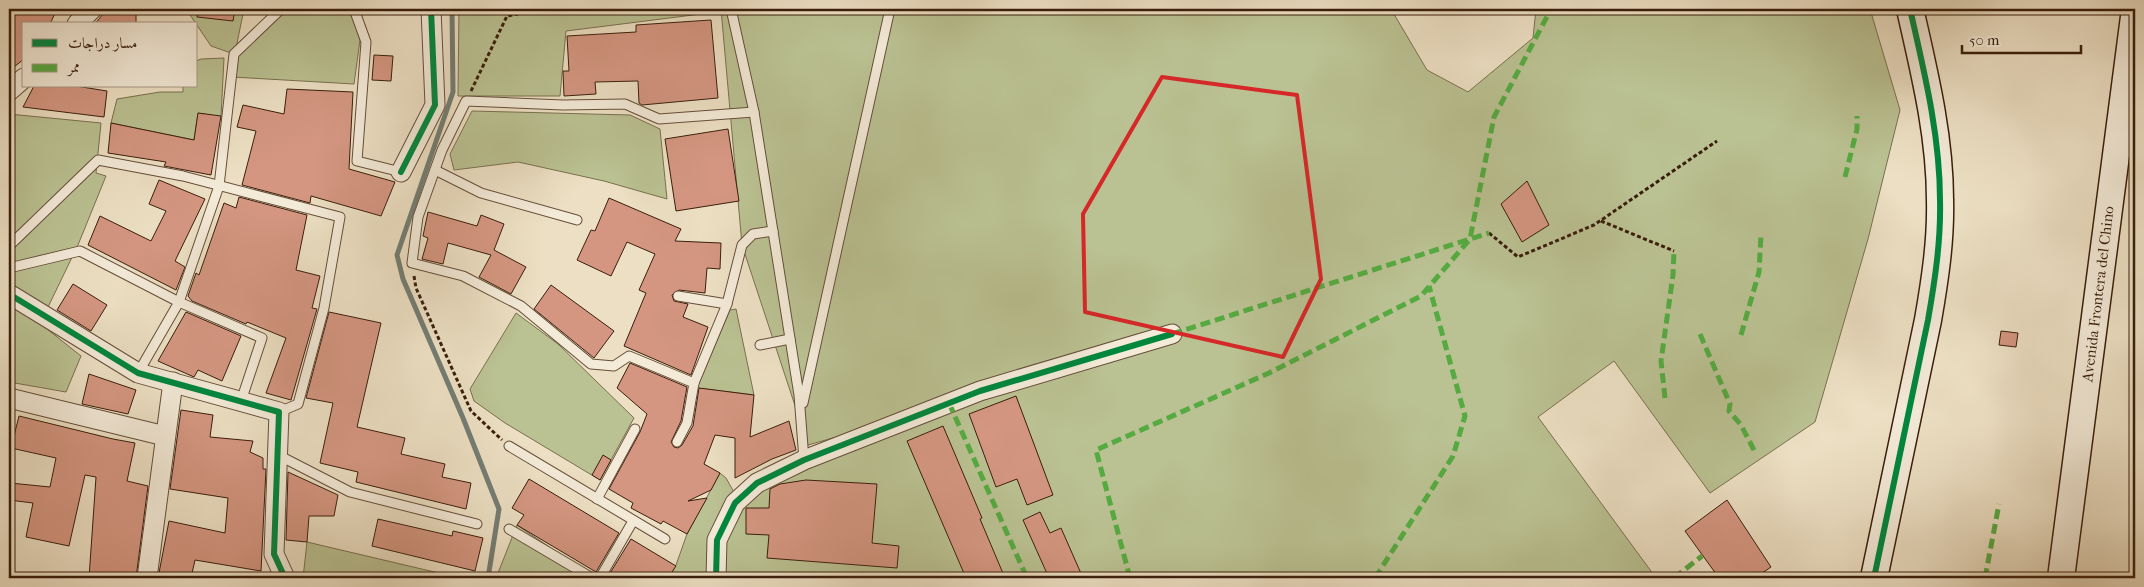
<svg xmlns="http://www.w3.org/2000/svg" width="2144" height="587" font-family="'IM FELL French Canon',Amiri,serif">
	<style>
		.green { fill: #bac192; stroke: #7a704e }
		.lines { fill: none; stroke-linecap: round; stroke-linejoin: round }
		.stream { stroke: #737d73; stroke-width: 5 }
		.building { fill: #d49681; stroke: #3a1e0b }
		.lane-casing { stroke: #664e39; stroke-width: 11 }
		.street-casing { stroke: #664e39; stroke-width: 21 }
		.secondary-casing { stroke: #3a1e0b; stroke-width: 29 }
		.path { stroke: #3a1e0b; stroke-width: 3; stroke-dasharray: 4 2.5; stroke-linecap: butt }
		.lane { stroke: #f3ead8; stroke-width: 9 }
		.street { stroke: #f3ead8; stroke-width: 19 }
		.secondary { stroke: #f3ead8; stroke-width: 26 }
		.quiet { stroke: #55aa41; stroke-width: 5; stroke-dasharray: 10 5; stroke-linecap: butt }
		.cycleway-casing { stroke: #f3ead8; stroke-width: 9 }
		.cycleway { stroke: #00873e; stroke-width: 6 }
		.marked { fill: none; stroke: #d62828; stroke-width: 4; stroke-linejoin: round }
		.labels { text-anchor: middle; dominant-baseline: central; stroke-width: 4.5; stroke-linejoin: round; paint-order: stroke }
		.street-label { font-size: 15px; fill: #3a1e0b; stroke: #f3ead8 }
	</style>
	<rect width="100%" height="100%" fill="#ecdfc3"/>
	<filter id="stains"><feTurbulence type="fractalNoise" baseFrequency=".004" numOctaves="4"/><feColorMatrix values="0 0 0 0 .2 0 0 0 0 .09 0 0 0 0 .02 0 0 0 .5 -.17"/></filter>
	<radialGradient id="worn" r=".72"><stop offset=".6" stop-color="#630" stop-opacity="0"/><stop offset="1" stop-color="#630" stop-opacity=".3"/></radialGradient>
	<!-- green -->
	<g class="green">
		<path d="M186,9H244L235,53L274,9H356L360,40L354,84L232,77L234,54L211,46Z"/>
		<path d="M459,9H716L717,12L566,31L560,96H458Z"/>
		<path d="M721,9H1391L1427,70L1468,92L1533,38L1536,9H1870L1900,110L1868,239L1815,422L1710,493L1614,361L1538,417L1656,578H668L676,565L687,534L720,473L726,478L735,494L1012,387L808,445L742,245Z"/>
		<path d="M224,58L221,117L198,113L194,140L111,123L117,99L160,92H183V86H196V61L201,59Z"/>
		<path d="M472,111L630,115L660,129L667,199L604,181L518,162L454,170L450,154Z"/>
		<path d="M9,114L101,123L96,173L106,176L78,245L49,305L42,325L81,356L66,392L9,382Z"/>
		<path d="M736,309L754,395L697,388L730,310Z"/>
		<path d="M516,313L558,344L634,418L600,480L505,423L474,401L470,389Z"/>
		<path d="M517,525L595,578H496Z"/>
		<path d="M307,542L460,578H303Z"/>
	</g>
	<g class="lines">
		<!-- stream -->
		<path class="stream" d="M452,9L453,92L397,255L403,279L463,418L499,509L488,578"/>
	</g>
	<!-- building -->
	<g class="building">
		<path d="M9,9H57L50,24H24V59L9,71Z"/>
		<path d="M107,9H136V24H95Z"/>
		<path d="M197,9H235L233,21L197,17Z"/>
		<path d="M711,20L718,98L642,105L639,103L638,81L595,82L596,94L564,96L563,71H569L567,36L636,32V25Z"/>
		<path d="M374,55L393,56L391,81L372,80Z"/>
		<path d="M34,86H76L107,91L104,117L23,107Z"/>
		<path d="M287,89L353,92L349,169L395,182L381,216L311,196L310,203L242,185L256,131L237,127L243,105L284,114Z"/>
		<path d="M198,113L221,116L211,175L164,166L166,162L108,153L111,123L194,140Z"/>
		<path d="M728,129L739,201L676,211L665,139Z"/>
		<path d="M159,180L205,199L175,261L185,267L176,290L88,245L100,216L151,241L166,211L149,204Z"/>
		<path d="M1527,181L1549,225L1522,242L1501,204Z"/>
		<path d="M239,197L307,215L296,270L320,276L312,308L317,309L291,400L266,393L286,338L247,322L246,324L192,301L188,296L196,273L199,275L224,203L236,208Z"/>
		<path d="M609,198L681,229L675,241L721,243L720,269L707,268L705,293L679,290L672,295L674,301L688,304L683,317L708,327L691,375L624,346L646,293L639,290L655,254L627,242L611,276L577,260L591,230L595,231Z"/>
		<path d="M428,212L477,226L481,215L504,224L494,250L526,267L511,294L479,277L491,255L448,243L443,264L422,259L428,238L423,236Z"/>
		<path d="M73,284L107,305L91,331L57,310Z"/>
		<path d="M551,285L614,331L594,358L534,309Z"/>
		<path d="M186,312L241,336L222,381L198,370L194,377L158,361Z"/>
		<path d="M329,312L381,323L357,427L405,438L401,454L445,464L442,477L471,483L466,509L356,482L358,472L320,463L333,403L306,398Z"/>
		<path d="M2001,331L2018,333L2016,347L1999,345Z"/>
		<path d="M630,363L687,387L681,421L671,442L674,447L678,448L682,445L693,426L699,388L754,395L750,437L789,421L796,450L772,459L735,478V438L715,435L704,464L720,473L711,490L688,501L707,498L687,534L663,521L661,524L631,508L633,503L609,489L640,432L647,414L617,388Z"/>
		<path d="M89,374L136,390L128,414L82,404Z"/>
		<path d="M1016,396L1053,495L1027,505L1017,479L996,487L969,414Z"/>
		<path d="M181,410L213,415L210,437L253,441L250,452L263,458V469H266L261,571L195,560L191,578H158L169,521L225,533L228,498L170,489Z"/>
		<path d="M19,416L113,439L135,443L127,481L148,486L136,578H89L96,477L85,475L69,546L26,537L33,503L9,500L10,483L50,487L56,458L11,448Z"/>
		<path d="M943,426L982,518L980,519L1005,578H966L907,441Z"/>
		<path d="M603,455L611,460L600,480L592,475Z"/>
		<path d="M288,472L338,495L334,516H309L307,542L286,540Z"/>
		<path d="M529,479L619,533L596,572L517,525L524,515L512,508Z"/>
		<path d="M806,480L877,484L872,543L899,546L897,568L767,558L769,535L746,534V508H769L770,489L780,484Z"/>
		<path d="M1727,500L1771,567L1755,578H1719L1685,531Z"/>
		<path d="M1040,512L1050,533L1061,528L1083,578H1049L1023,520Z"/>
		<path d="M378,519L452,536L453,531L483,538L475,571L372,546Z"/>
		<path d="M631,539L676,566L668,578H607Z"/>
	</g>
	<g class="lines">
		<!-- lane casing -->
		<g class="lane-casing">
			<g id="lane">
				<path d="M354,9L366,42L357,161L401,172"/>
				<path d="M731,9L754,112L799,395L804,460"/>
				<path d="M435,170L481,193L577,220"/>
				<path d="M9,246L98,160L183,176L340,217L324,308L298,404L279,412"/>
				<path d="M9,268L80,251L179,302L262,338L241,401"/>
				<path d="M678,296L727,304"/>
				<path d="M760,345L790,339"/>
				<path d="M138,373L179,302L219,186L234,54L281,9"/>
				<path d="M694,383L727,304L742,245L753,234L773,231"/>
				<path d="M803,403L890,9"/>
				<path d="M677,442L687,423L694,383L629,356L614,366L591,364L521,306L463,276L412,263L418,217L442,150L466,101L563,105L625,104L659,119L754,112"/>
				<path d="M509,446L665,539"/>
				<path d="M278,455L350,492L477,524"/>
				<path d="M597,499L635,429"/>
				<path d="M509,529L592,578"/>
				<path d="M600,578L633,521"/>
			</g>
		</g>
		<!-- street casing -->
		<g class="street-casing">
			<g id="street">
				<path d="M77,24L92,9"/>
				<path d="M9,91L24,78"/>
				<path d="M401,172L435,105L431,9"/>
				<path d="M9,294L138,373L279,412L274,554L285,578"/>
				<path d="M9,398L165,436"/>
				<path d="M147,578L173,382"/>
				<path d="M716,578L717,540L735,503L757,483L804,460L980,391L1172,334"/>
			</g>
		</g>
		<!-- secondary casing -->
		<g class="secondary-casing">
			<g id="secondary">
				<path d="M1874,578L1928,320C1935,280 1941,240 1940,200C1940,135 1924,71 1910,9"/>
				<path d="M2061,578L2135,9"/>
			</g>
		</g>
		<!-- path -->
		<g class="path">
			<path d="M471,91L507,16L543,9"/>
			<path d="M1601,221L1674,251"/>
			<path d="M1489,233L1518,257L1594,225L1717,141"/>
			<path d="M414,276L416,288L471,411L502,440"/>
		</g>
		<!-- lane -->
		<use href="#lane" class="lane"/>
		<!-- street -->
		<use href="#street" class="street"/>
		<!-- secondary -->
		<use href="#secondary" class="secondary"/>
		<!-- quiet -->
		<g class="quiet">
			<path d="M1845,177L1857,129V116"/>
			<path d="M1172,334L1489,233"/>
			<path d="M1700,334L1730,404L1729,411L1741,425L1755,452"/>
			<path d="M1741,335L1759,272L1761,235"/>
			<path d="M1665,398L1661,361L1673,275L1674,251"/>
			<path d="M949,403L1027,578"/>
			<path d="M1130,578L1096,450L1269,373L1421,296L1470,239L1494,117L1551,9"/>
			<path d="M1375,578L1453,456L1465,416L1429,286"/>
			<path d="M1674,578L1702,556"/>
			<path d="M1985,578L1999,504"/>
		</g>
		<!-- cycleway casing -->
		<g class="cycleway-casing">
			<g id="cycleway">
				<path d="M401,172L435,105L431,9"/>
				<path d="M9,294L138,373L279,412L274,554L285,578"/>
				<path d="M716,578L717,540L735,503L757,483L804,460L980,391L1172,334"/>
				<path d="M1874,578L1928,320C1935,280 1941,240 1940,200C1940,135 1924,71 1910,9"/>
			</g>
		</g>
		<!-- cycleway -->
		<use href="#cycleway" class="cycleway"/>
	</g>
	<!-- marked area -->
	<path class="marked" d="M1162,77L1297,95L1321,279L1283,357L1085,312L1083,214Z"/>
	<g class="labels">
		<!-- street labels -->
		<g class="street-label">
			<text transform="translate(2098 294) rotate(-83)">Avenida Frontera del Chino</text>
		</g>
	</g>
	<!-- margin -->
	<rect width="2144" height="587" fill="none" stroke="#ecdfc3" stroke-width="30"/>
	<rect x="10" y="10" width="2124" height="567" fill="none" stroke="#3a1e0b" stroke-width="2.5"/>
	<rect x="15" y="15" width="2114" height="557" fill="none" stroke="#3a1e0b"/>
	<!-- legend -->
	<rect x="22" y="22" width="175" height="65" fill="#f3ead8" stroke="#a99886"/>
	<rect x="32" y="39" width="25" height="8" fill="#00873e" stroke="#a99886"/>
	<text x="68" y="48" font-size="15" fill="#3a1e0b">مسار دراجات</text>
	<rect x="32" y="64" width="25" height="8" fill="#55aa41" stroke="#a99886"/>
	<text x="68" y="72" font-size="15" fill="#3a1e0b">ممر</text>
	<!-- scale -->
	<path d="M1962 45v8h119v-8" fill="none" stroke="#3a1e0b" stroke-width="2.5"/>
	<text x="1969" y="45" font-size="15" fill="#3a1e0b" stroke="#f3ead8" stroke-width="4" paint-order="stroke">50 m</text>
	<rect width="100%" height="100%" filter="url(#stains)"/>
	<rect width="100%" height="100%" fill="url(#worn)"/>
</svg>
